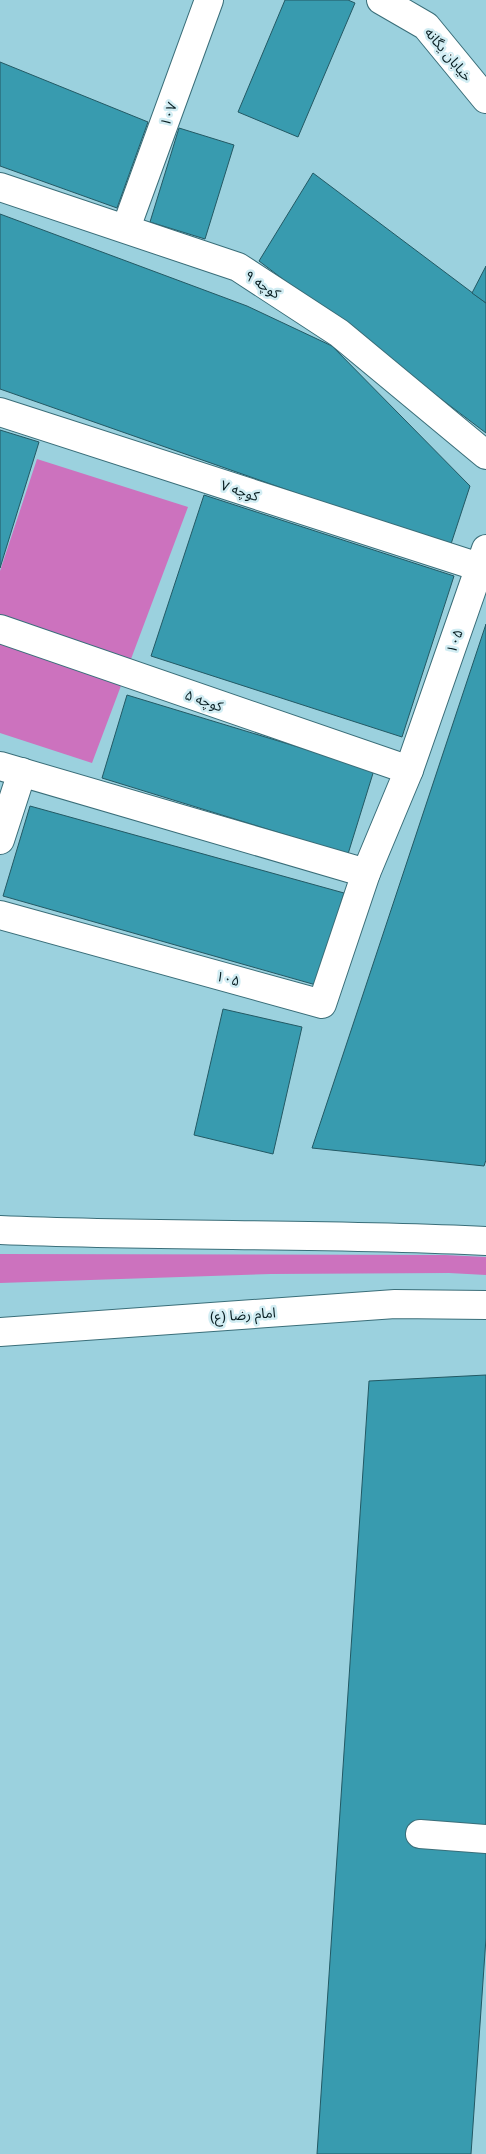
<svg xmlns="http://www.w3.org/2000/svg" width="486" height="2154" font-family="'Noto Sans','Noto Sans Arabic',sans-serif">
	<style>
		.green { fill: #cc72be }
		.building { fill: #389baf; stroke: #235964 }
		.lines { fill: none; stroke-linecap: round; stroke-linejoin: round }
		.minor-casing { stroke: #3a6e79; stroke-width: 30 }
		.major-casing { stroke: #3a6e79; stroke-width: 30 }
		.minor { stroke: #fff; stroke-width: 28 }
		.major { stroke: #fff; stroke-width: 28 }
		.labels { text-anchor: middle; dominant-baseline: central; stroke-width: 5; stroke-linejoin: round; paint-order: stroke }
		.street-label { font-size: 14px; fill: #091f23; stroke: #d2edf3 }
	</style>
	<rect width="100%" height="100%" fill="#9bd1de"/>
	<!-- green -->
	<g class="green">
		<path d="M37,459L188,507L92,763L0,733V571Z"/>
		<path d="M0,1254L445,1255L486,1257V1275L449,1273L271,1274L0,1283Z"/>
	</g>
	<!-- building -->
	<g class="building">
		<path d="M285,0H348L355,3L298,137L238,112Z"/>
		<path d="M0,62L148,122L117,208L0,166Z"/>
		<path d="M179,128L234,145L205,239L150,222Z"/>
		<path d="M313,173L486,303V433L259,261Z"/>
		<path d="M0,214L247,306L332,346L470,486L450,547L0,389Z"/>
		<path d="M486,266V303L472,293Z"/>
		<path d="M0,430L39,442L0,568Z"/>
		<path d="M204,495L454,576L402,737L151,656Z"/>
		<path d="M486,624V1160L484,1166L312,1148Z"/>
		<path d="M127,695L374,770L348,854L102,778Z"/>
		<path d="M30,806L344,893L316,985L3,896Z"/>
		<path d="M223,1009L302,1027L273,1154L194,1135Z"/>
		<path d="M486,1375V1938L471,2154H317L369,1381Z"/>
	</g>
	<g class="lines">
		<!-- minor casing -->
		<g class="minor-casing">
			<g id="minor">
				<path d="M381,0L426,26L486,99"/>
				<path d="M0,187L238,267L339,333L486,455"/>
				<path d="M126,228L209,0"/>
				<path d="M0,412L479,567"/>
				<path d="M0,629L409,770"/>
				<path d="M0,766L366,873L409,770L486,549"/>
				<path d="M0,840L22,772"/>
				<path d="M0,915L322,1004L366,873"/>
				<path d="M420,1834L486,1839"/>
			</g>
		</g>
		<!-- major casing -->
		<g class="major-casing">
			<g id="major">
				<path d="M0,1230C162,1237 324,1233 486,1241"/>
				<path d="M0,1332L395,1304L486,1305"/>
			</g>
		</g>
		<!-- minor -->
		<use href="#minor" class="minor"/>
		<!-- major -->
		<use href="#major" class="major"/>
	</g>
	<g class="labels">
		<!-- street labels -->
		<g class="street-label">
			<text transform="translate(449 54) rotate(50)">خیابان یگانه</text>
			<text transform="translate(168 114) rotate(-70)">۱۰۷</text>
			<text transform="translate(263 284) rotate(33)">کوچه ۹</text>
			<text transform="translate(240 490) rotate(18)">کوچه ۷</text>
			<text transform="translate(454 641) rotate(-71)">۱۰۵</text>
			<text transform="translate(204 700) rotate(19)">کوچه ۵</text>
			<text transform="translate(228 978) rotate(15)">۱۰۵</text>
			<text transform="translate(243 1314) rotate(-4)">امام رضا (ع)</text>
		</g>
	</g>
</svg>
